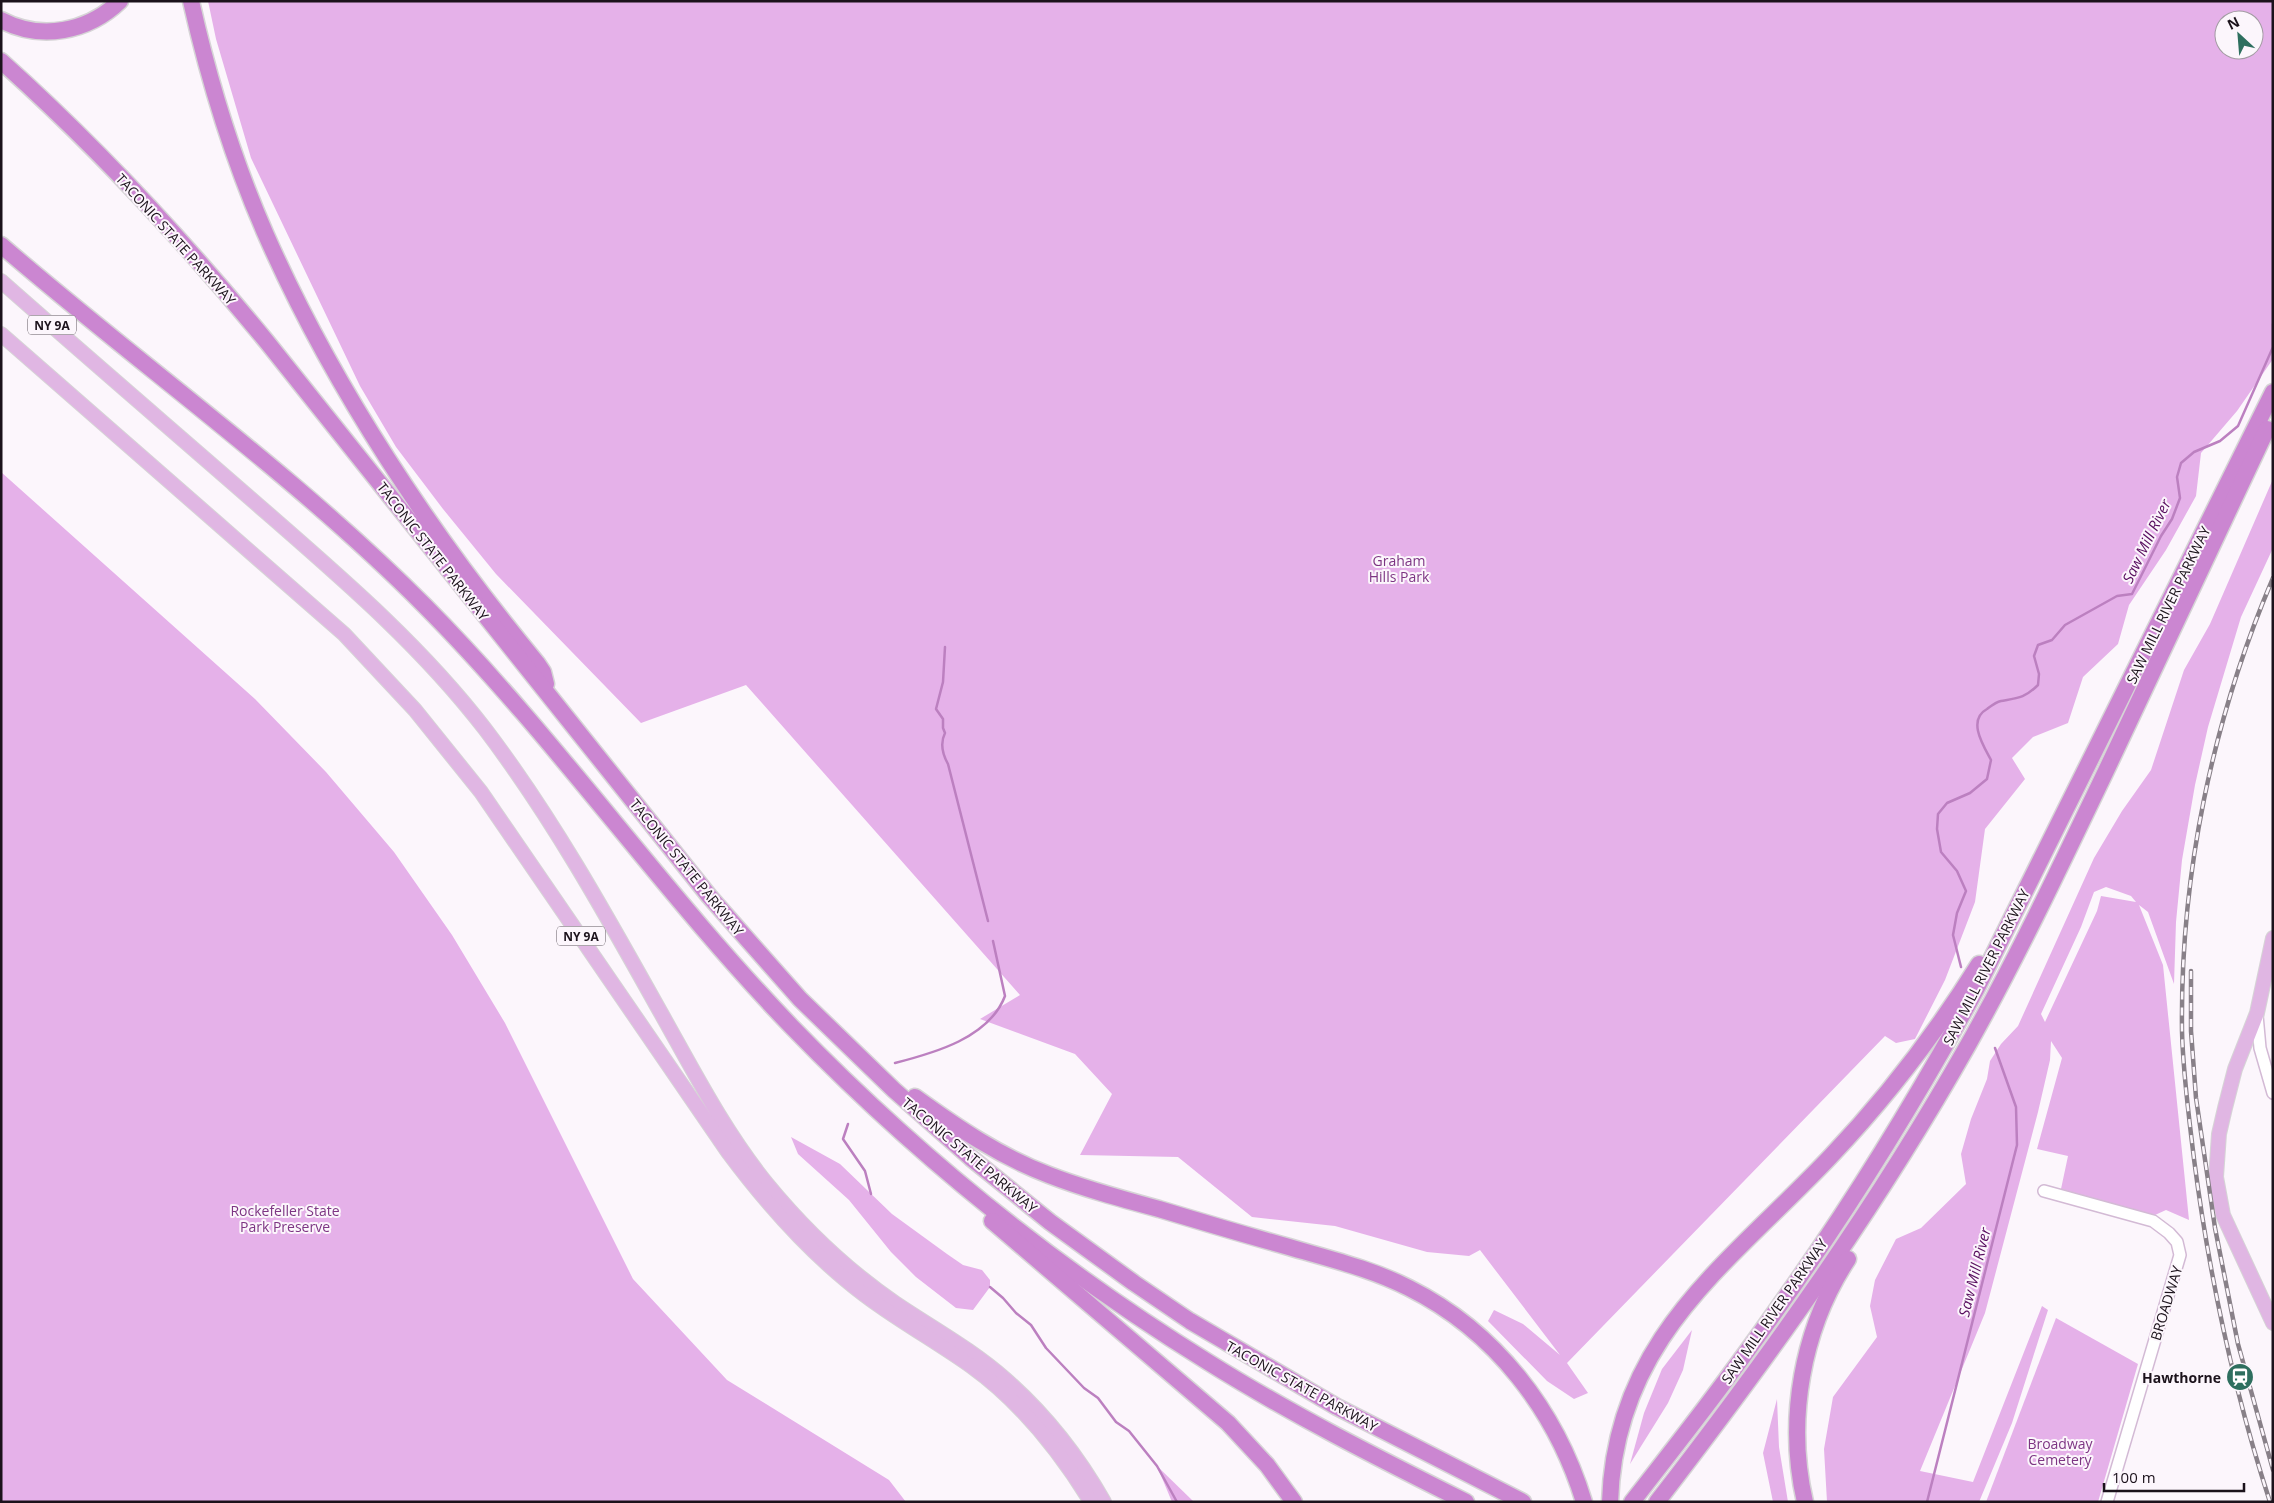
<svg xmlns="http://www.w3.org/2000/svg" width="2274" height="1503" font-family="'Open Sans',sans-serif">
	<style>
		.green { fill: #e5b1e9; fill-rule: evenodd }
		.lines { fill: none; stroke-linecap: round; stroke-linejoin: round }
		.stream { stroke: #bc80c0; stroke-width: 2.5 }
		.minor-casing { stroke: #d3bad5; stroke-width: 14 }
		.major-casing { stroke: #d6d4d6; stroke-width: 16 }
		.highway-casing { stroke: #d6d4d6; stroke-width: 19 }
		.minor { stroke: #fff; stroke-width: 11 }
		.major { stroke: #e0b6e3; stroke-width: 14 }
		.highway { stroke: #cb86d1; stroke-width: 16 }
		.rail-casing { stroke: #888088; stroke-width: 4.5 }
		.rail { stroke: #fcf6fc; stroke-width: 2.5; stroke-dasharray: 8; stroke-linecap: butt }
		.labels { text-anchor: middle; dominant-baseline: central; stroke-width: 4; stroke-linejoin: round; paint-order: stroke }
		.shield { fill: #fcf6fc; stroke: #5e565e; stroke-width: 1 }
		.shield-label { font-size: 12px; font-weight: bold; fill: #1b121b }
		.street-label { font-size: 14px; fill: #1b121b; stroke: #fcf6fc }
		.park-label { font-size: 14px; fill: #7d3583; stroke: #fcf6fc }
		.poi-label { font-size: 14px; font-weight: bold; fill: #1b121b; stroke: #fcf6fc; text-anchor: end }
		.water-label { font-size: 15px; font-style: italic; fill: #580e5f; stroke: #fcf6fc }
	</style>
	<rect width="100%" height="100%" fill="#fcf6fc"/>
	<!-- green -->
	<g class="green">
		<path d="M208,1H2273V359L2237,411L2201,453L2196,496L2166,550L2129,605L2118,644L2083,677L2068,723L2033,737L2012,758L2025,779L1985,829L1975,902L1945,980L1915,1039L1896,1043L1885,1036L1567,1363L1588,1393L1574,1399L1547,1381L1488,1321L1494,1310L1523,1324L1560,1355L1480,1250L1469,1256L1427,1252L1335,1226L1252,1217L1178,1157L1080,1155L1112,1094L1075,1054L980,1019L1020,995L746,685L641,723L496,574L443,509L396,447L360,386L251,158L216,39ZM2224,20H2254V50H2224Z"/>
		<path d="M1,472L255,699L326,772L394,852L452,935L505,1023L633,1279L727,1380L889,1480L906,1502H1Z"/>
		<path d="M2273,479V548L2241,617L2208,727L2195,785L2182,860L2176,922L2174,984L2148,912L2139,905L2163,965L2189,1220L2166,1210L2155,1215L2061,1189L2068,1156L2037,1149L2062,1058L2051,1041L2050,1060L2038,1112L1985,1313L1920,1471L1973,1482L2042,1306L2048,1310L2012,1423L1979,1502H1827L1824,1449L1833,1397L1877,1337L1870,1306L1875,1280L1896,1239L1921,1228L1966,1184L1961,1154L1971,1119L1987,1079L1990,1061L2001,1044L2018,1026L2094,858L2122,811L2151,770L2184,670L2210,624ZM2106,887L2131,896L2136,902L2101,896L2097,911L2045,1022L2041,1014L2081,927L2094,892Z"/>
		<path d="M791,1137L840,1164L892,1214L947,1254L963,1265L982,1270L990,1280V1287L973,1310L956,1308L916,1277L891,1252L849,1200L798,1154Z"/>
		<path d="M2056,1318L2138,1364L2098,1502H1986Z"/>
		<path d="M1692,1330L1683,1370L1668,1403L1630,1464L1644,1413L1662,1369Z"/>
		<path d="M1777,1399L1779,1447L1788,1502H1773L1763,1453Z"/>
		<path d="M1157,1466L1194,1502H1172Z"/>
	</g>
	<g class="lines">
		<!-- stream -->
		<g class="stream">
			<path d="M945,647L943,682L936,709L943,719V728L945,733C940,743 943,755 948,764L988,921"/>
			<path d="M1961,967L1953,935L1957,913L1966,891L1957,871L1941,852L1937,829L1938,814L1947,803L1970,793L1987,779L1991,760C1983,745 1967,720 1987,709C1991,706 1996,702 2001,701C2018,698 2025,698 2038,685L2039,674L2034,656L2038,645L2052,640L2065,625L2117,596L2132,594L2161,536L2172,519L2180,498L2177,477L2181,463L2194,452L2220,441L2238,426L2273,347V324"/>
			<path d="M895,1063C934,1053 989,1038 1005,996L993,941"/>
			<path d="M848,1124L843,1139L865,1171L871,1194"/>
			<path d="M990,1287L1003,1298L1016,1313L1031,1325L1046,1348L1084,1388L1098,1398L1116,1422L1129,1431L1157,1466L1177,1502"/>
			<path d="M1927,1502L2017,1145L2016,1107L1995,1048"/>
		</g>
		<!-- minor casing -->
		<g class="minor-casing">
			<g id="minor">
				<path d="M2257,1015L2260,1048L2273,1093"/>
				<path d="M2044,1191L2153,1221L2169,1233L2177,1242L2180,1255L2107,1502"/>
			</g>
		</g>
		<!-- major casing -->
		<g class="major-casing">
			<g id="major">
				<path d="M1,281C89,359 178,435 266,512C344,580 422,647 485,729C551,816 604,911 657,1006C691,1066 723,1130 767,1184C804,1229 847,1270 895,1303C932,1328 971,1349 1005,1379C1045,1414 1078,1456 1104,1502"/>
				<path d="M1,334L344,634L415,710L481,792L728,1152C763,1199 801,1243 846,1280C885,1313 930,1337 971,1366C1021,1402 1059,1450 1091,1502"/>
				<path d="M2273,938L2257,1013L2235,1069L2225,1108L2219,1134L2216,1177L2223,1215L2273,1323"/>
			</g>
		</g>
		<!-- highway casing -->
		<g class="highway-casing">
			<g id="highway">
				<path d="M191,1C209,81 233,160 266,235C333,387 432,536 537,663L543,672L546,684"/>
				<path d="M1,20C41,41 88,32 120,1"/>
				<path d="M1,61C97,147 185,242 267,342L709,896L800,999L894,1090L971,1158L1050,1222L1134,1283L1190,1321L1337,1407L1523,1502"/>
				<path d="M1,245C141,366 295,475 425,606C556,738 662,892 791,1026C915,1154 1056,1268 1208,1362C1291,1414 1378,1458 1466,1502"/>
				<path d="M915,1097C958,1128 999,1156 1049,1175C1085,1189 1122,1199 1159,1209C1202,1222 1246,1235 1289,1247C1330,1259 1372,1269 1409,1288C1495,1331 1556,1410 1584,1502"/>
				<path d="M992,1221L1228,1423L1267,1465L1294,1502"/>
				<path d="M1610,1502C1615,1337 1730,1263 1831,1156C1887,1097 1936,1033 1979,964"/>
				<path d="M1632,1502C1682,1438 1732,1374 1778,1308C1851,1206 1916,1100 1976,990L2273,392"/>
				<path d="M1657,1502C1771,1354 1876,1208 1968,1045C2018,956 2061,865 2105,773C2159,659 2213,544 2267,429"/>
				<path d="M1805,1502C1786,1420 1802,1329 1848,1259"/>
			</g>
		</g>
		<!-- minor -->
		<use href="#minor" class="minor"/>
		<!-- major -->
		<use href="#major" class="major"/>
		<!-- highway -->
		<use href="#highway" class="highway"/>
		<!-- rail casing -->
		<g class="rail-casing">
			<g id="rail">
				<path d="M2191,971V1031L2196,1098L2215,1228L2238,1344L2273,1470"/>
				<path d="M2270,1502C2234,1391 2209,1275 2194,1159C2189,1117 2183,1074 2182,1031C2180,876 2212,721 2273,578"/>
			</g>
		</g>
		<!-- rail -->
		<use href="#rail" class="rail"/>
	</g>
	<!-- icons -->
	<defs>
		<g id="station-disc" transform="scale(1.4375)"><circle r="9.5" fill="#2e6f5f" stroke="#fcf6fc"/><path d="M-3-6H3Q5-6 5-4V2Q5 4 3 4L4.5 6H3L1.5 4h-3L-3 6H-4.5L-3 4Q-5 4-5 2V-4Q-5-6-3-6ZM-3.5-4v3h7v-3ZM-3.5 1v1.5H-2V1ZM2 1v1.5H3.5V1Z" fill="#fff"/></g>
	</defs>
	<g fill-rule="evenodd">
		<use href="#station-disc" x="2240" y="1377"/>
	</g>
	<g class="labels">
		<!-- shield labels -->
		<g class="shield">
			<rect x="28" y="315.5" width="48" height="19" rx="4"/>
			<rect x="557" y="926.5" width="48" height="19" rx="4"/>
		</g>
		<g class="shield-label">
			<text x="52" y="325">NY 9A</text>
			<text x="581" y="936">NY 9A</text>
		</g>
		<!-- street labels -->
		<g class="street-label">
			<text transform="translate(176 239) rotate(48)">TACONIC STATE PARKWAY</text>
			<text transform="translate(433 551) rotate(52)">TACONIC STATE PARKWAY</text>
			<text transform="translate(2168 605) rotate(-64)">SAW MILL RIVER PARKWAY</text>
			<text transform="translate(687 867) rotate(51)">TACONIC STATE PARKWAY</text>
			<text transform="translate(1986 967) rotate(-63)">SAW MILL RIVER PARKWAY</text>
			<text transform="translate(970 1155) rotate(40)">TACONIC STATE PARKWAY</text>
			<text transform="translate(2166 1303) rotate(-73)">BROADWAY</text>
			<text transform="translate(1774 1311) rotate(-55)">SAW MILL RIVER PARKWAY</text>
			<text transform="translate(1302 1386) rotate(29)">TACONIC STATE PARKWAY</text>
		</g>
		<!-- park labels -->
		<g class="park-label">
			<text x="1399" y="560">Graham<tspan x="1399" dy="16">Hills Park</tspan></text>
			<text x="285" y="1210">Rockefeller State<tspan x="285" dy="16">Park Preserve</tspan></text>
			<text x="2060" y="1443">Broadway<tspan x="2060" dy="16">Cemetery</tspan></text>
		</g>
		<!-- poi labels -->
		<g class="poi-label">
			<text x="2221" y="1377">Hawthorne</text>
		</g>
		<!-- water labels -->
		<g class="water-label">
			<text transform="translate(2146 541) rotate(-64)">Saw Mill River</text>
			<text transform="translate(1974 1272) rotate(-76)">Saw Mill River</text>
		</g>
	</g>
	<!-- border -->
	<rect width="2274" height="1503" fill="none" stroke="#1b121b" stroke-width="5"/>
	<!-- north arrow -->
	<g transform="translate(2239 35) rotate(334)"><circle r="24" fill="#fcf6fc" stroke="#a29ba2"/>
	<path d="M0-4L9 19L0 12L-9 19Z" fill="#2e6f5f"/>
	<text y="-8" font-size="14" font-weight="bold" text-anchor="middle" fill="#1b121b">N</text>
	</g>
	<!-- scale -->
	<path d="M2104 1483v8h140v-8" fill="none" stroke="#1b121b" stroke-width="2.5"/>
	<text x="2112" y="1483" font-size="15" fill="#1b121b" stroke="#fcf6fc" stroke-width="4" paint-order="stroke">100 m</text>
</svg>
